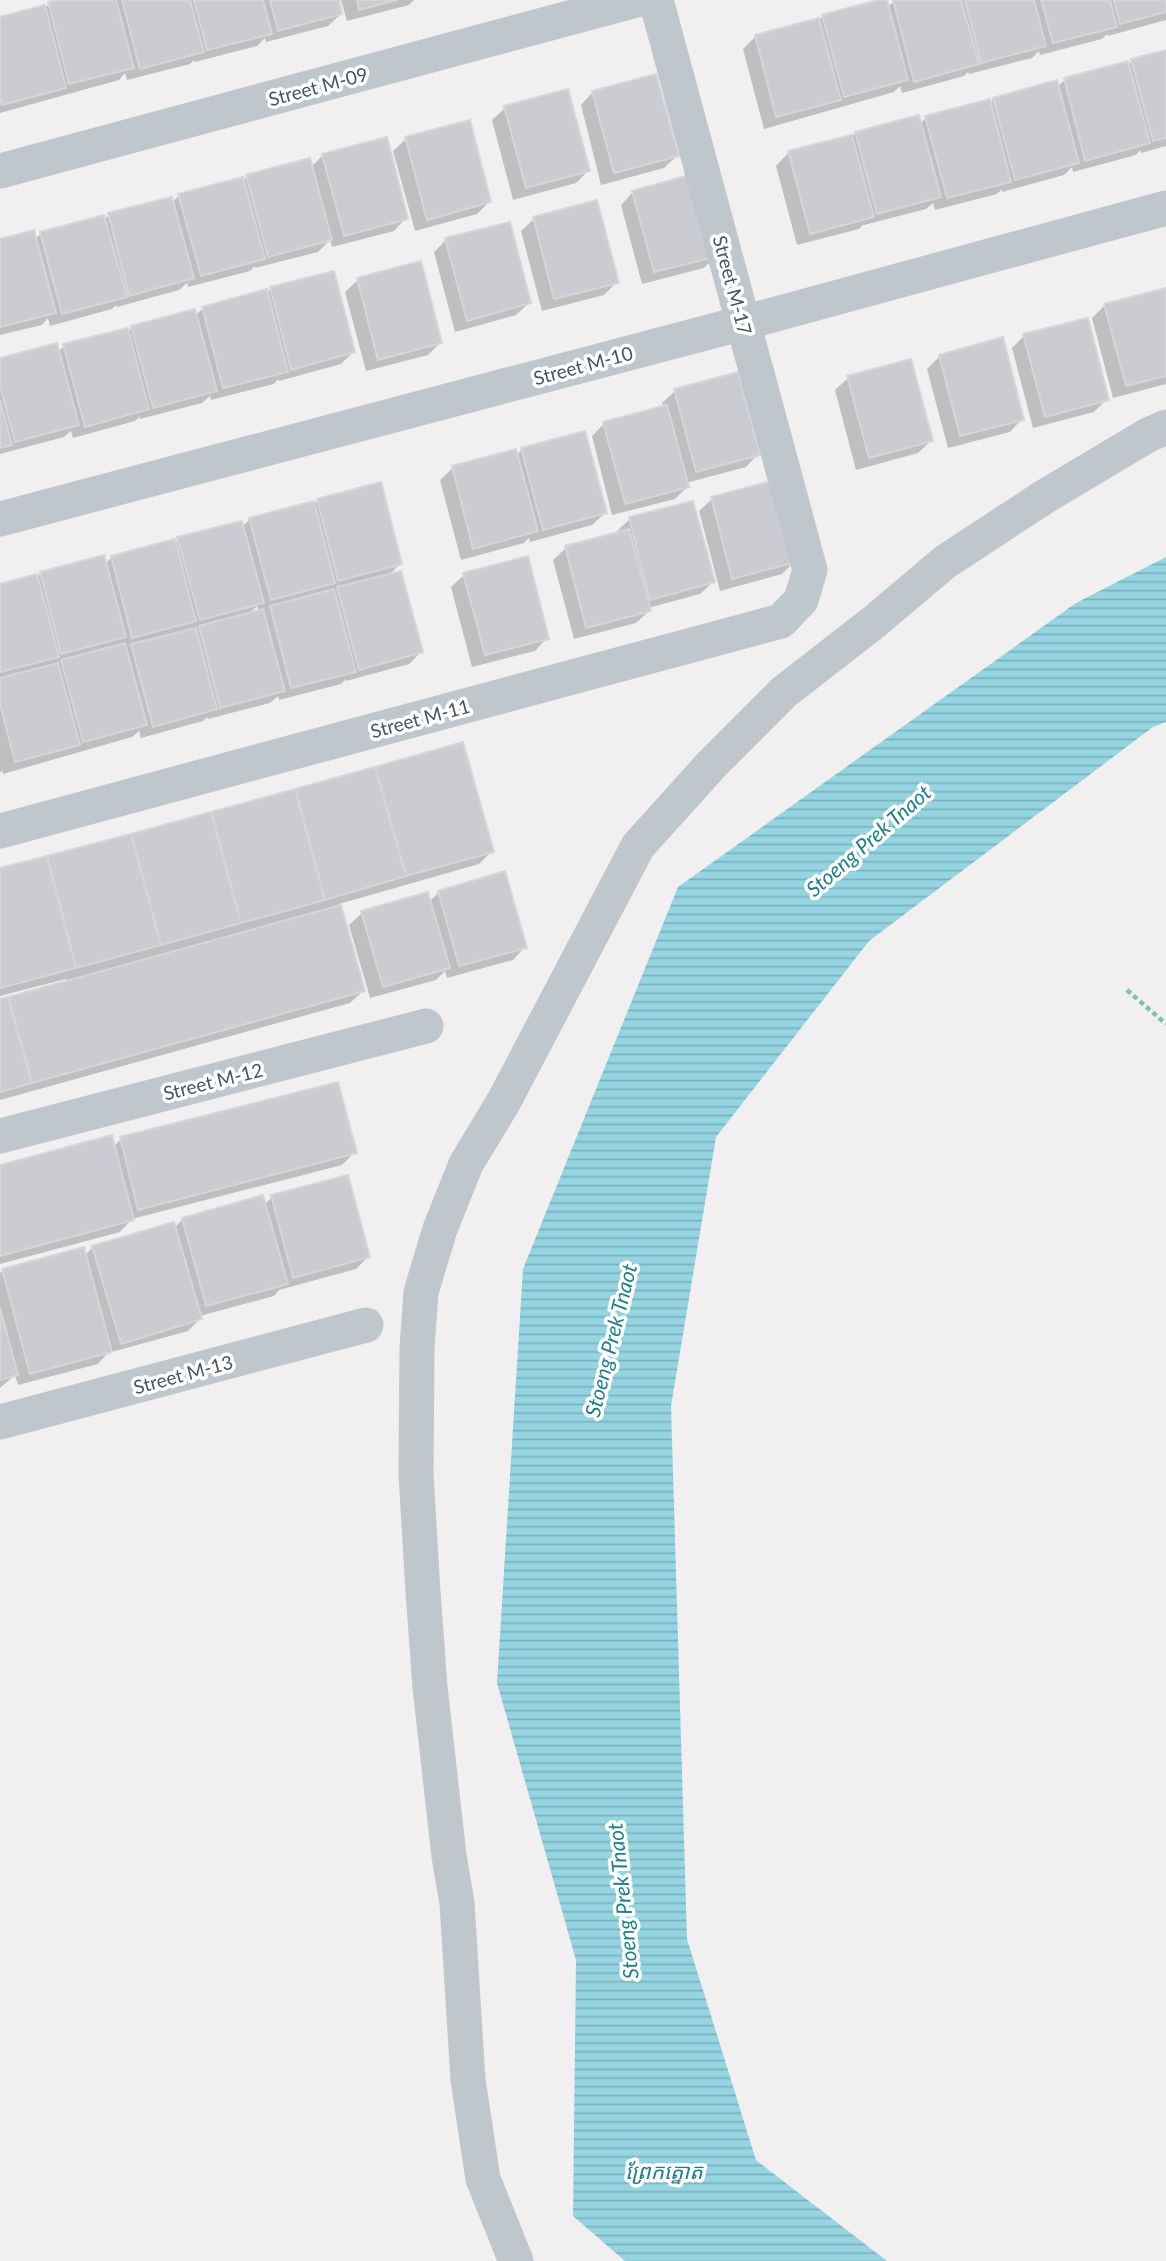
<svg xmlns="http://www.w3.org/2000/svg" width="1166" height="2261" font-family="Lato,'Noto Sans Khmer',sans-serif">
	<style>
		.water { fill: url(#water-rules) }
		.shadow { fill: #0003; fill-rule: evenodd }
		.building { fill: #caccd1; stroke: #d4d6da; stroke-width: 2 }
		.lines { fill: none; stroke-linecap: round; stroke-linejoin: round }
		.path { stroke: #7fc49f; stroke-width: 4.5; stroke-dasharray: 5 3.5; stroke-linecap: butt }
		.minor { stroke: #bfc7cc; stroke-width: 35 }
		.labels { text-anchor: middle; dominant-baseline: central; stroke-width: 7; stroke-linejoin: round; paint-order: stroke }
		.street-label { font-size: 19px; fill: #49535a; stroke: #fff }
		.water-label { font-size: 21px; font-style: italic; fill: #1b7f93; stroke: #fff }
	</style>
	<defs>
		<pattern id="water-rules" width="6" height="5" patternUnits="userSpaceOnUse" patternTransform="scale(1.75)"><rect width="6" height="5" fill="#95d5e2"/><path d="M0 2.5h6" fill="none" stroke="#7cafba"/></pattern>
	</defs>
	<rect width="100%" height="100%" fill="#f1efef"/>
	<!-- water -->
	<path class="water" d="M1166,557V722L1153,727L869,941L716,1137L671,1406L687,1939L756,2160L887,2261H625L573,2216L576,1960L497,1683L523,1269L678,887L1076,603Z"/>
	<!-- shadow -->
	<g class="shadow">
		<path d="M63,0H337L341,14L328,26L266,42L265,38L257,46L195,62L194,60L190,64L127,80L125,73L119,80L0,113V19L44,9L49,4Z"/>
		<path d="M341,0H414L409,5L347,21Z"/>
		<path d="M884,0L887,7L896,0H1166V20L1108,36L1107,34L1102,39L1040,55L1039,51L1032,58L969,74L968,72L964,76L902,93L900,86L894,92L764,129L743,49L756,36L818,21L823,16Z"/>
		<path d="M1166,52V146L1141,153L1140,150L1136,155L1073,172L1072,167L1064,175L1002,192V189L997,194L935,210L933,203L926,209L864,225V224L859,229L797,245L776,166L788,153L852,137L855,133L920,124L926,118L989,104L993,99L1057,87L1065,80L1127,66L1132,61Z"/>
		<path d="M593,92L677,156L664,168L601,185L581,105Z"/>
		<path d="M505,108L588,171L576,183L513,200L492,120Z"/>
		<path d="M406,139L489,202L477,214L415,231L393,151Z"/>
		<path d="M323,155L406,218L394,231L332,247L330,240L318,252L255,268V266L250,271L188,287L187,283L179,290L117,307L116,305L112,309L50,326L48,318L42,325L0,335V241L35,240L41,233L104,219L109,215L172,203L179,195L243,181L247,176L311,167Z"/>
		<path d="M633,192L717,255L704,268L642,284L621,205Z"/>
		<path d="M534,219L617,282L604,295L542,311L521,231Z"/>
		<path d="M446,240L529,303L516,315L455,332L434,252Z"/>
		<path d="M358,280L440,343L428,355L366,371L345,292Z"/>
		<path d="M271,289L353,352L341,364L279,381L278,379L274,384L211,400L210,396L202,403L140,419V417L135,421L73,438L71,431L64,437L0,454V360L58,352L64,346L127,332L132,328L195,316L203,308L266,293Z"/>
		<path d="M1166,290V384L1113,398L1092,318L1104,306Z"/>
		<path d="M1024,336L1107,399L1094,412L1033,428L1012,348Z"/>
		<path d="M940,356L1022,419L1010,432L948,448L927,369Z"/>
		<path d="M848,378L931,441L918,453L856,470L835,390Z"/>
		<path d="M675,391L758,454L746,467L686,483L687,487L675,499L612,515L592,436L604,424L664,408L662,403Z"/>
		<path d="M522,450L605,513L592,525L530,542L529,538L524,543L461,560L440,480L453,468L516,455Z"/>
		<path d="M712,499L794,562L782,574L720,591L699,511Z"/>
		<path d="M318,500L400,564L388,576L421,652L409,664L346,681V679L341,684L279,700L278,696L270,703L208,719L207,717L203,721L141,738L139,731L132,737L3,774L2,770L0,773V586L36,578L41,573L105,564L112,557L174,543L178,539L242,527L250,519L313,505ZM257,606L259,612L249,614Z"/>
		<path d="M630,519L713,582L700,594L648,608L649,611L636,623L574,639L553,560L566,548L618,534L617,531Z"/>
		<path d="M464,575L547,638L535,651L472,667L451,587Z"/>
		<path d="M492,851L479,864L339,904L363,991L350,1003L0,1100V1001L67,983L66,979L0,996V870Z"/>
		<path d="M439,892L525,947L513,960L447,978L445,971L436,980L370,998L349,925L362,913L429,902Z"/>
		<path d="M121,1139L355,1152L342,1165L132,1219L120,1232L0,1264V1167L113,1147Z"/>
		<path d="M272,1197L368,1257L356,1269L279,1290L274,1296L200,1316V1319L188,1331L108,1353L98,1364L18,1385L15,1375L0,1388V1273L3,1270L84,1256L93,1247L174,1228L183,1219L264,1205Z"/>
	</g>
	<!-- building -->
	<g class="building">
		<path d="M57,0H116L134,68L69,84L48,2Z"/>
		<path d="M122,0H190L204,52L140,69Z"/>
		<path d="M194,0H263L272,34L207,50Z"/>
		<path d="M270,0H339L342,14L278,31Z"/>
		<path d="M357,0H397L359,10Z"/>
		<path d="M878,0H887L908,80L844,97L822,15Z"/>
		<path d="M893,0H961L979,64L914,82Z"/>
		<path d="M965,0H1034L1046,46L981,63Z"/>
		<path d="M1041,0H1110L1117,27L1053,43Z"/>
		<path d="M1114,0H1166V12L1120,24Z"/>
		<path d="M45,5L66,88L2,105L0,97V17Z"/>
		<path d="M819,18L841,100L776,117L755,35Z"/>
		<path d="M1166,50V138L1153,141L1131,59Z"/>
		<path d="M1128,61L1150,143L1085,161L1064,78Z"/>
		<path d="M656,74L679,156L614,173L592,91Z"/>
		<path d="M1057,80L1079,163L1015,180L993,98Z"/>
		<path d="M568,89L590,171L526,188L504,106Z"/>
		<path d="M990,99L1011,182L947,198L925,116Z"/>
		<path d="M919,115L941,197L877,214L855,132Z"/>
		<path d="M470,120L491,202L427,220L405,137Z"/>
		<path d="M852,135L874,217L810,234L788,151Z"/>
		<path d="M387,137L408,219L344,236L322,154Z"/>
		<path d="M310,158L332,240L268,257L246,175Z"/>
		<path d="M697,173L719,256L654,272L632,191Z"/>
		<path d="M243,177L265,259L201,276L178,194Z"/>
		<path d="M172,197L194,278L129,296L108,213Z"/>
		<path d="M597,200L619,283L554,299L533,217Z"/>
		<path d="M104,215L127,297L62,314L40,232Z"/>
		<path d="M510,222L531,303L467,321L445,238Z"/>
		<path d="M34,230L56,313L0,327V239Z"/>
		<path d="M421,261L442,343L378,360L357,278Z"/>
		<path d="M334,271L355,352L291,370L270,287Z"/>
		<path d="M1166,288V376L1126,386L1104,304Z"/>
		<path d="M267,289L288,372L223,388L202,307Z"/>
		<path d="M195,309L217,391L153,408L131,326Z"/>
		<path d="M1088,318L1109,400L1045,417L1023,334Z"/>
		<path d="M128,328L149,409L85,427L63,344Z"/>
		<path d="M1003,337L1024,420L960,436L939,355Z"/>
		<path d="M57,343L79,425L15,442L0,386V358Z"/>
		<path d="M911,359L933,441L869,458L847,376Z"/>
		<path d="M738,372L760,455L696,472L674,389Z"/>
		<path d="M0,400L12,445L0,448Z"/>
		<path d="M667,405L689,487L625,504L603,422Z"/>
		<path d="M585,431L607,513L543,530L521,448Z"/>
		<path d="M516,449L538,531L473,549L452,466Z"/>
		<path d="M775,480L796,562L732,579L711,497Z"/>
		<path d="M381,482L402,564L338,581L317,499Z"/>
		<path d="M314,501L335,583L271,600L249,518Z"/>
		<path d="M693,501L715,582L650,600L629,517Z"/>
		<path d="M242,521L264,603L200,620L177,537Z"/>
		<path d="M629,529L651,611L586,628L565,546Z"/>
		<path d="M175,539L196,621L132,638L111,556Z"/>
		<path d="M104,555L126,637L61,654L40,572Z"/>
		<path d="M528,556L549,639L485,655L463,573Z"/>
		<path d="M401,571L423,652L359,670L337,587Z"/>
		<path d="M37,574L59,657L0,672V584Z"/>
		<path d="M334,589L356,672L291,688L270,606Z"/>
		<path d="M263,609L285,691L220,708L199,626Z"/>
		<path d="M196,628L217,709L153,727L131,644Z"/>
		<path d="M125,643L147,725L83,742L61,660Z"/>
		<path d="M58,663L80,745L15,762L0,704V678Z"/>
		<path d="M463,742L494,852L406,876L375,767Z"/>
		<path d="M375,767L406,876L325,900L295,789Z"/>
		<path d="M295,789L325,900L241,923L211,812Z"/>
		<path d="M211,812L241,923L161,945L131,834Z"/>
		<path d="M131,834L161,945L76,968L47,856Z"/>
		<path d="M47,856L76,968L0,988V868Z"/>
		<path d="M505,871L527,948L459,966L438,891Z"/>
		<path d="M428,892L450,968L383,987L361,911Z"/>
		<path d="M341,905L365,991L32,1083L8,997Z"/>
		<path d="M8,997L32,1083L0,1092V999Z"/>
		<path d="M338,1082L357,1153L138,1210L120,1137Z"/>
		<path d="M112,1135L134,1220L0,1256V1165Z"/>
		<path d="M348,1175L370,1257L293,1278L271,1195Z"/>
		<path d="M263,1195L288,1284L206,1306L182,1218Z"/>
		<path d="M174,1222L202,1319L121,1344L92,1246Z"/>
		<path d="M84,1247L112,1352L30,1374L2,1269Z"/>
		<path d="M0,1308L18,1375L0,1380Z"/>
	</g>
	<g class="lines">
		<!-- path -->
		<path class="path" d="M1127,990L1166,1024"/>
		<!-- minor -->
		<g class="minor">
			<path d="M0,171L636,0"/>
			<path d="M0,519L743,323L1166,208"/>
			<path d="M0,831L781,621L801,600L810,570L656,0"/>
			<path d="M0,1136L426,1026"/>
			<path d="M0,1422L366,1325"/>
			<path d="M516,2261L483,2179L468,2080L457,1903L449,1856L430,1687L423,1592L416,1474L417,1348L421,1292L440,1229L466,1164L504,1101L638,846L712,764L784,692L874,622L945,562L1044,497L1148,435L1166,427"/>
		</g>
	</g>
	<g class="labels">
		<!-- street labels -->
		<g class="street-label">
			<text transform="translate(318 86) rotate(-15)">Street M-09</text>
			<text transform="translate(733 285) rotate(75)">Street M-17</text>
			<text transform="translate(583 365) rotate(-15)">Street M-10</text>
			<text transform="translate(420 718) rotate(-15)">Street M-11</text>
			<text transform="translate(213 1081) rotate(-14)">Street M-12</text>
			<text transform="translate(183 1374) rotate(-15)">Street M-13</text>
		</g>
		<!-- water labels -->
		<g class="water-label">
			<text transform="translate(868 840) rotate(-41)">Stoeng Prek Tnaot</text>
			<text transform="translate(610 1340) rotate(-76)">Stoeng Prek Tnaot</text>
			<text transform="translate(622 1901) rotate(-96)">Stoeng Prek Tnaot</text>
			<text x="664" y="2170">ព្រែកត្នោត</text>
		</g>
	</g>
</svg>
